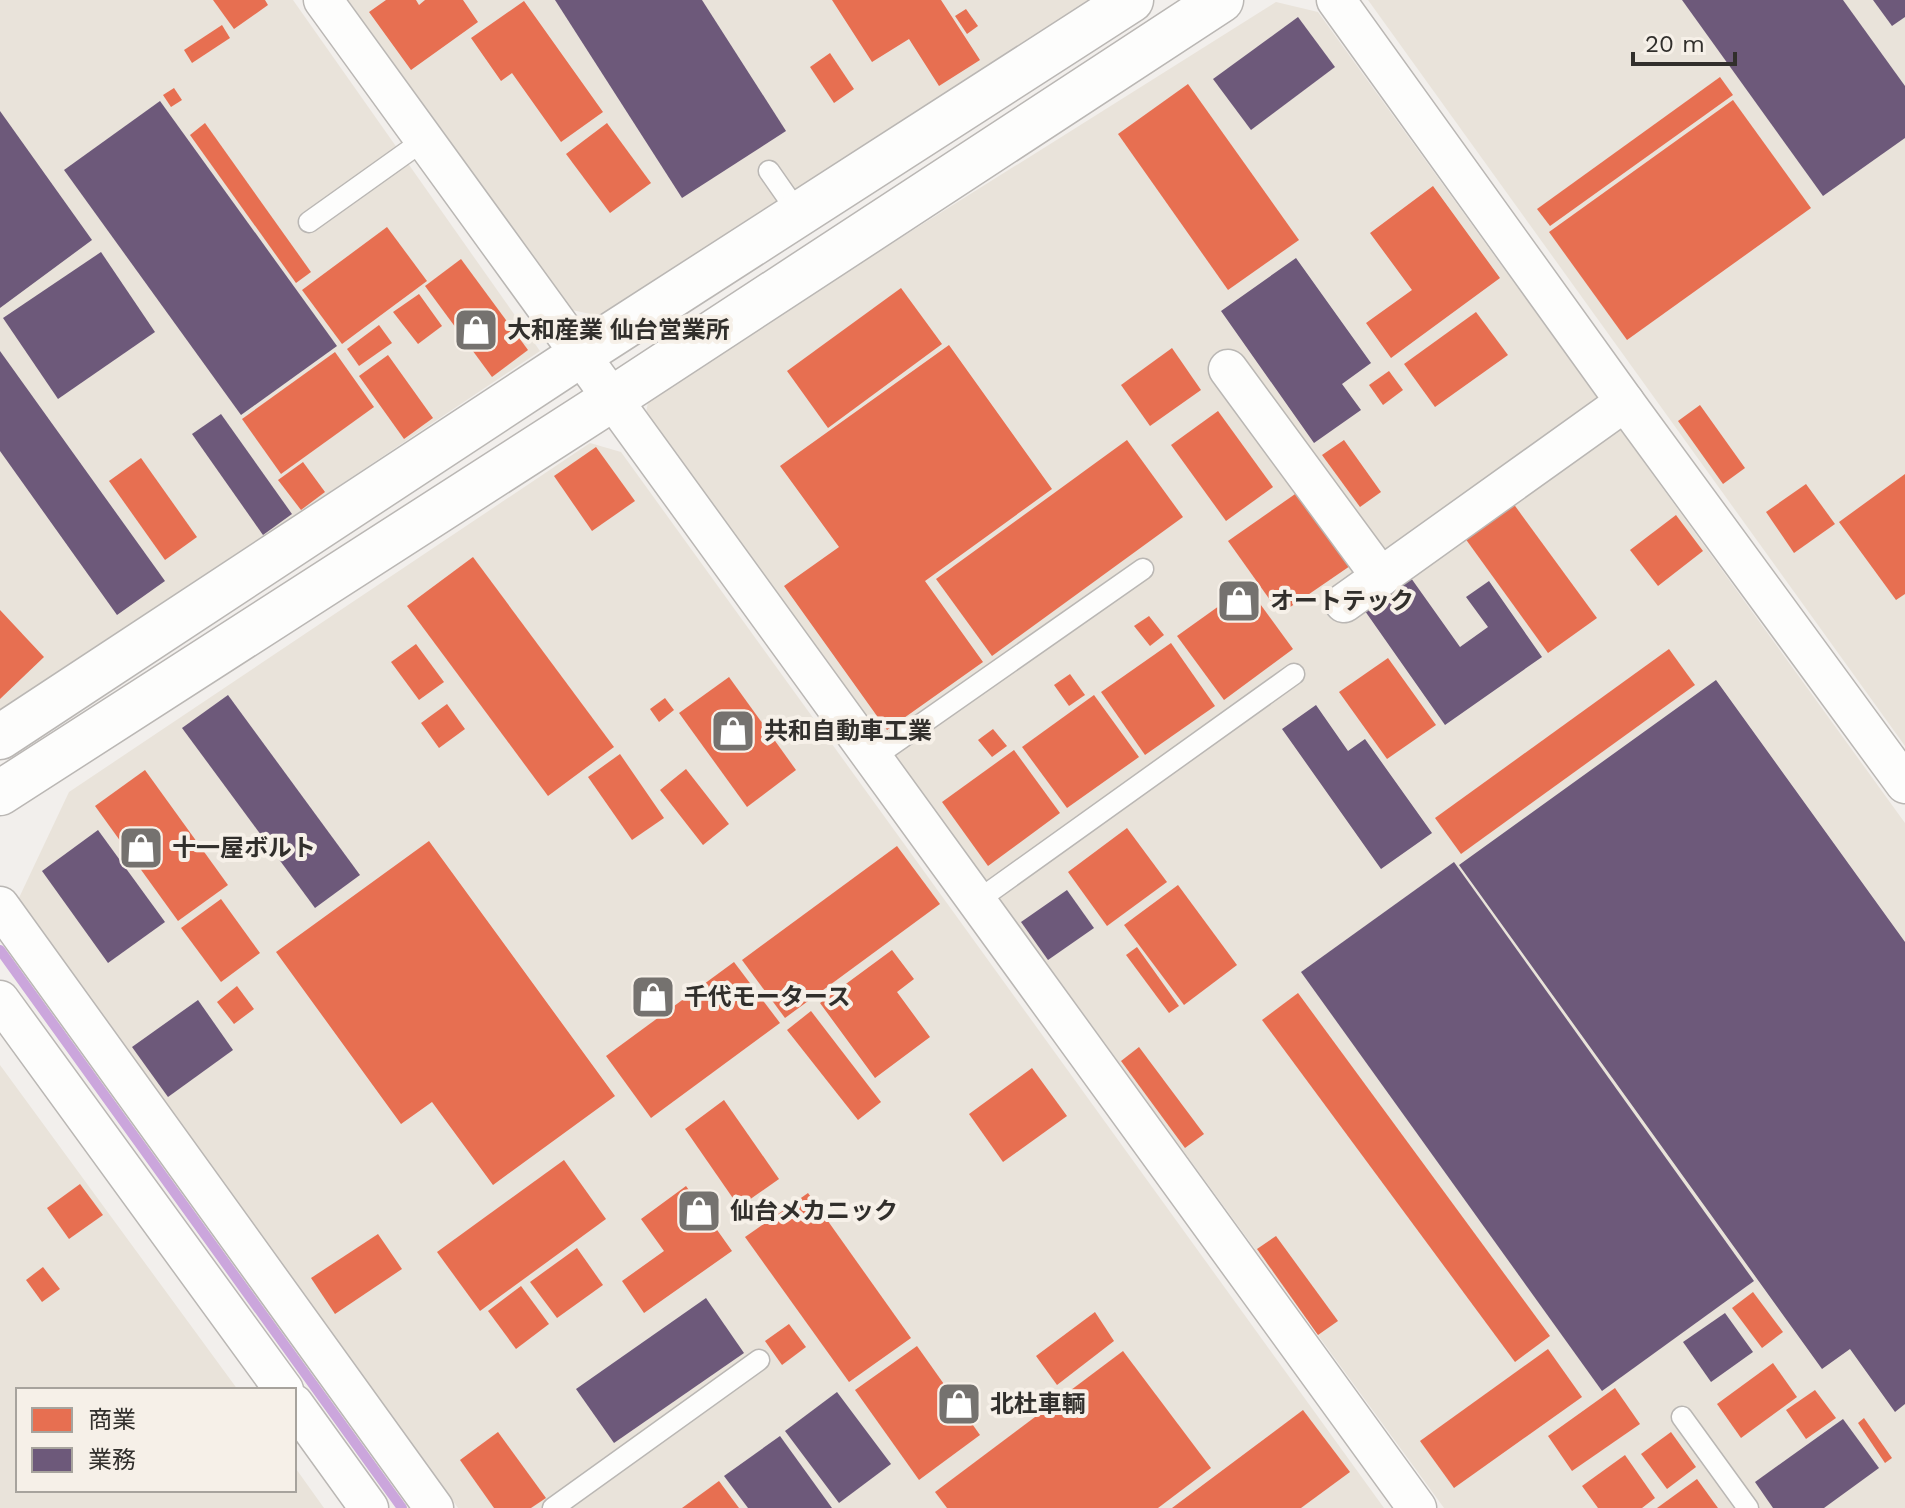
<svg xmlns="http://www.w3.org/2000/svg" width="1905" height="1508" font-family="'Work Sans','Noto Sans JP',sans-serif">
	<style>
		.built { fill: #e9e3da }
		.shops { fill: #e76f51 }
		.offices { fill: #6d597a }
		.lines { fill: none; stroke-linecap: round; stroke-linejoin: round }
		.stream { stroke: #cba6dc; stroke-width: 10 }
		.service-casing { stroke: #bab7b4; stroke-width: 23 }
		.minor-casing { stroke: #bab7b4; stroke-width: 41 }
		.tertiary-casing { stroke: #bab7b4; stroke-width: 47 }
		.service { stroke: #fdfdfc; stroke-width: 20 }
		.minor { stroke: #fdfdfc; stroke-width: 38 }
		.tertiary { stroke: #fdfdfc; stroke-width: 44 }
		.labels { text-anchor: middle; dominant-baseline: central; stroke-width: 8; stroke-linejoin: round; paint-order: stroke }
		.poi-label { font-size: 24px; font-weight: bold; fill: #312f2c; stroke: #f6f0e8; text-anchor: start }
	</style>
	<rect width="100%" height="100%" fill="#f2efec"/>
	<!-- built -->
	<g class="built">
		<path d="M0,0H293L540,351L0,713Z"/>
		<path d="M348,0H1099L604,317L572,310Z"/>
		<path d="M1368,0H1905V746Z"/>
		<path d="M1276,2L1318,12L1905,823V1508H1444L1012,916L645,419L649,396Z"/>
		<path d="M590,443L621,452L1384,1508H458L17,902L69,792Z"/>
		<path d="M0,1065L238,1390H18V1490H294V1466L324,1508H0Z"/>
	</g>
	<!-- shops -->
	<g class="shops">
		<path d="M213,0H265L268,5L234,29Z"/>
		<path d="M386,0H416L419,5L425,0H463L478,22L411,70L369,12Z"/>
		<path d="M832,0H941L980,60L939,86L909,39L872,62Z"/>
		<path d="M524,1L603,112L561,142L512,73L501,81L471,38Z"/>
		<path d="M966,9L978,26L967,34L955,16Z"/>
		<path d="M222,25L230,38L192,63L184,50Z"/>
		<path d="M830,53L854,89L834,103L810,67Z"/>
		<path d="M1720,77L1733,95L1550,226L1537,209Z"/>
		<path d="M1188,84L1299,240L1228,290L1118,134Z"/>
		<path d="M174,88L182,100L171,107L163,95Z"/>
		<path d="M1733,100L1811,208L1627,340L1549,232Z"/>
		<path d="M205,123L311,272L296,283L190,135Z"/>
		<path d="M607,123L651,183L610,213L566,154Z"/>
		<path d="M1433,186L1500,278L1391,358L1366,323L1412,290L1370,233Z"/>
		<path d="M387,227L427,281L342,344L302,290Z"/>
		<path d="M461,259L528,350L492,377L425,286Z"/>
		<path d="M901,288L942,344L828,428L787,371Z"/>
		<path d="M419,294L442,326L418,344L393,312Z"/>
		<path d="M1476,312L1508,355L1435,407L1404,364Z"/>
		<path d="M379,325L392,343L359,366L347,349Z"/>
		<path d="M949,345L1052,489L925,581L983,662L887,730L784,586L839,547L780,466Z"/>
		<path d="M1172,348L1201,390L1150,426L1121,385Z"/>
		<path d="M335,352L374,407L281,474L242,419Z"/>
		<path d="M388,355L433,418L404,439L359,376Z"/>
		<path d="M1389,371L1403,390L1383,405L1369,385Z"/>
		<path d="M1700,405L1745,468L1723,484L1678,421Z"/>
		<path d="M1218,411L1273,487L1226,521L1171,445Z"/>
		<path d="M1127,440L1183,517L992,656L936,579Z"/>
		<path d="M1344,440L1381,492L1360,507L1322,455Z"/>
		<path d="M596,447L635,501L592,531L554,476Z"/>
		<path d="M141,458L197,537L165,560L109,481Z"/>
		<path d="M303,462L325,492L301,510L278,480Z"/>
		<path d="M1905,474V594L1896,600L1839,522Z"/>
		<path d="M1806,484L1835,524L1794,553L1766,512Z"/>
		<path d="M1298,492L1350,566L1280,614L1228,541Z"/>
		<path d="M1510,499L1597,618L1548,653L1462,534Z"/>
		<path d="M1676,515L1703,551L1658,586L1630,550Z"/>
		<path d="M473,557L614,747L548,796L407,606Z"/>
		<path d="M1247,586L1293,649L1224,700L1177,636Z"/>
		<path d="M0,610L44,657L0,699Z"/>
		<path d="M1149,616L1164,635L1150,646L1134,626Z"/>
		<path d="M1171,643L1215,706L1145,755L1101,692Z"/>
		<path d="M416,644L444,682L419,700L391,662Z"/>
		<path d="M1669,649L1695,685L1461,854L1435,818Z"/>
		<path d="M1388,658L1436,725L1387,759L1339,692Z"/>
		<path d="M1070,674L1085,695L1069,706L1054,685Z"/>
		<path d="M729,677L796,770L747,807L679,713Z"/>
		<path d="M1094,695L1139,757L1067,808L1022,747Z"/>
		<path d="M665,698L674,710L659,722L650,709Z"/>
		<path d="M447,704L465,729L439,748L421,723Z"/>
		<path d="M993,729L1007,746L992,757L978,740Z"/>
		<path d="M1014,750L1060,813L988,866L942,802Z"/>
		<path d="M620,754L664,818L632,840L588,777Z"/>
		<path d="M686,769L729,824L703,845L660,790Z"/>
		<path d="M145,770L228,885L178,921L95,806Z"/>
		<path d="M1127,828L1167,882L1107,926L1068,872Z"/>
		<path d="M429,841L615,1096L493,1185L432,1102L401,1124L276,952Z"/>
		<path d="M897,846L940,904L785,1018L742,960Z"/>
		<path d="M1178,885L1237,965L1184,1005L1124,925Z"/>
		<path d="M221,899L260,953L221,982L181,928Z"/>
		<path d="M1137,947L1179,1006L1169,1013L1126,955Z"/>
		<path d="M892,950L914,979L897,992L930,1037L875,1078L820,1003Z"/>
		<path d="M734,962L780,1023L651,1118L606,1056Z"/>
		<path d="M237,986L254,1009L234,1024L217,1002Z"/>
		<path d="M1298,993L1550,1336L1515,1362L1262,1020Z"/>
		<path d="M811,1011L881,1102L858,1120L787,1030Z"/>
		<path d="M1139,1047L1204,1134L1185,1148L1121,1061Z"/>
		<path d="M1032,1068L1067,1116L1003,1162L969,1114Z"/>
		<path d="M724,1100L779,1179L739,1207L685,1129Z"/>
		<path d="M564,1160L606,1219L480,1311L437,1252Z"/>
		<path d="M80,1184L103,1215L69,1239L47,1208Z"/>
		<path d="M686,1186L732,1251L644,1313L622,1281L664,1251L641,1219Z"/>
		<path d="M808,1193L911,1338L849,1382L745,1237Z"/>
		<path d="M378,1234L402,1269L335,1314L311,1278Z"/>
		<path d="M1276,1236L1338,1321L1318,1335L1257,1249Z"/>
		<path d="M577,1248L603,1285L557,1318L530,1282Z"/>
		<path d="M43,1267L60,1289L42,1302L26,1280Z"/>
		<path d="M521,1286L549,1324L516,1349L488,1311Z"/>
		<path d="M1753,1292L1783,1332L1762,1348L1732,1308Z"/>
		<path d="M1095,1312L1114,1341L1057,1385L1036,1356Z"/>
		<path d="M789,1324L806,1347L782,1365L765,1341Z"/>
		<path d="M917,1346L980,1435L919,1480L855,1390Z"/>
		<path d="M1548,1349L1582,1397L1454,1488L1420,1441Z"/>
		<path d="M1123,1351L1211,1468L1158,1508H947L935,1492Z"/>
		<path d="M1773,1363L1797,1397L1741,1438L1717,1404Z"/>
		<path d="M1615,1388L1640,1424L1572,1471L1548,1436Z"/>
		<path d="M1815,1390L1836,1418L1806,1439L1786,1410Z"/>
		<path d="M1303,1410L1350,1472L1301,1508H1172Z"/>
		<path d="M1864,1418L1892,1458L1885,1463L1858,1423Z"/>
		<path d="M498,1432L546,1498L531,1508H494L460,1460Z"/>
		<path d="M1671,1432L1696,1467L1667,1489L1641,1454Z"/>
		<path d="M1625,1455L1655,1498L1642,1508H1598L1582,1486Z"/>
		<path d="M1697,1479L1718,1508H1657Z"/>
		<path d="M719,1481L739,1508H682Z"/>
	</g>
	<!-- offices -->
	<g class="offices">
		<path d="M555,0H702L786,131L682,198Z"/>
		<path d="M1682,0H1843L1905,86V138L1823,196Z"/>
		<path d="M1873,0H1905V17L1892,26Z"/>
		<path d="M1298,17L1335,67L1251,130L1213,79Z"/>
		<path d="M160,101L337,346L241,415L64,170Z"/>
		<path d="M0,111L92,240L0,308Z"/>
		<path d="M101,252L155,332L58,399L3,318Z"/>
		<path d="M1296,258L1371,363L1342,384L1361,410L1314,443L1221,311Z"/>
		<path d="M0,351L165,581L117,615L0,451Z"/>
		<path d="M221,414L292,514L263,535L192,434Z"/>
		<path d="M1411,578L1460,647L1488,627L1466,597L1489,581L1542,657L1445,725L1365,611Z"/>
		<path d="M1716,680L1905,942V1404L1895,1412L1850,1349L1822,1369L1459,865Z"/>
		<path d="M228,695L360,875L315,908L182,728Z"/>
		<path d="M1316,705L1348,751L1365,739L1432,833L1381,869L1282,729Z"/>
		<path d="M98,830L165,922L108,963L42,871Z"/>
		<path d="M1454,862L1754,1281L1602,1391L1301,972Z"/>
		<path d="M1067,890L1094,928L1048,960L1021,922Z"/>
		<path d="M198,1000L233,1050L168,1097L132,1047Z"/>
		<path d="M706,1298L744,1353L614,1443L576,1389Z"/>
		<path d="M1725,1313L1753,1352L1711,1382L1683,1342Z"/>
		<path d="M837,1392L891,1464L839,1503L785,1431Z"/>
		<path d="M1843,1419L1879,1468L1824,1508H1773L1755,1482Z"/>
		<path d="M780,1436L832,1508H748L724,1476Z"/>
	</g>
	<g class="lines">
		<!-- stream -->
		<path class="stream" d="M0,950L402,1508"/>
		<!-- service casing -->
		<g class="service-casing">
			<g id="service">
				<path d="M769,171L799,214"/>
				<path d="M309,222L424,140"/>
				<path d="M873,758L1143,569"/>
				<path d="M977,901L1294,674"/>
				<path d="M1682,1417L1748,1508"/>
				<path d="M553,1508L759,1360"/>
			</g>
		</g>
		<!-- minor casing -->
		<g class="minor-casing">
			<g id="minor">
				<path d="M323,0L1417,1508"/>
				<path d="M1336,0L1625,402L1905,784"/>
				<path d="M1228,369L1381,577"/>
				<path d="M1344,603L1625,402"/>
				<path d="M0,906L434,1508"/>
				<path d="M0,1000L284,1390"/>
				<path d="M294,1404L369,1508"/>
			</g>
		</g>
		<!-- tertiary casing -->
		<g class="tertiary-casing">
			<g id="tertiary">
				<path d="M0,737L580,355L1131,0"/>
				<path d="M0,793L612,399L1221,0"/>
			</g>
		</g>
		<!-- service -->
		<use href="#service" class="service"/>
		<!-- minor -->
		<use href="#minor" class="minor"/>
		<!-- tertiary -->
		<use href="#tertiary" class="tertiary"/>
	</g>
	<!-- icons -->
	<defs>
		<g id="shop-square" transform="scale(2.3)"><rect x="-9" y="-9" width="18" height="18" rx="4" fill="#75726f" stroke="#f6f0e8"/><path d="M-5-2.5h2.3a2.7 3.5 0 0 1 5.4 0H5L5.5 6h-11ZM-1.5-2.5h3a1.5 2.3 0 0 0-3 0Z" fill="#fff"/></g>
	</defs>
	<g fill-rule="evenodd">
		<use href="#shop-square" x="476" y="330"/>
		<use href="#shop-square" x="1239" y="601"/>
		<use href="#shop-square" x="733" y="731"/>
		<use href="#shop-square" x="141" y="848"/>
		<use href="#shop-square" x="653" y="997"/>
		<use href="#shop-square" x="699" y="1211"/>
		<use href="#shop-square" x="959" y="1404"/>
	</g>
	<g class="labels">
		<!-- poi labels -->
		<g class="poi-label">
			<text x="507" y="330">大和産業 仙台営業所</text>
			<text x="1270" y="601">オートテック</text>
			<text x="764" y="731">共和自動車工業</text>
			<text x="172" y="848">十一屋ボルト</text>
			<text x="684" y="997">千代モータース</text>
			<text x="730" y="1211">仙台メカニック</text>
			<text x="990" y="1404">北杜車輌</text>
		</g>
	</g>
	<!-- legend -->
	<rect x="16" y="1388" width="280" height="104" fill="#f6f0e8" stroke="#a7a39d" stroke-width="2"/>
	<rect x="32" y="1408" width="40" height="24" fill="#e76f51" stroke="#a7a39d" stroke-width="2"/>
	<text x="88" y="1428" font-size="24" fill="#312f2c">商業</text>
	<rect x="32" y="1448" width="40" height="24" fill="#6d597a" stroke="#a7a39d" stroke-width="2"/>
	<text x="88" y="1468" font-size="24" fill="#312f2c">業務</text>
	<!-- scale -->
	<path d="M1633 52v12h102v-12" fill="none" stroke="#312f2c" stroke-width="4"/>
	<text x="1645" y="52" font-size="24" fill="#312f2c" stroke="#f6f0e8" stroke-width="6" paint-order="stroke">20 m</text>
</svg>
